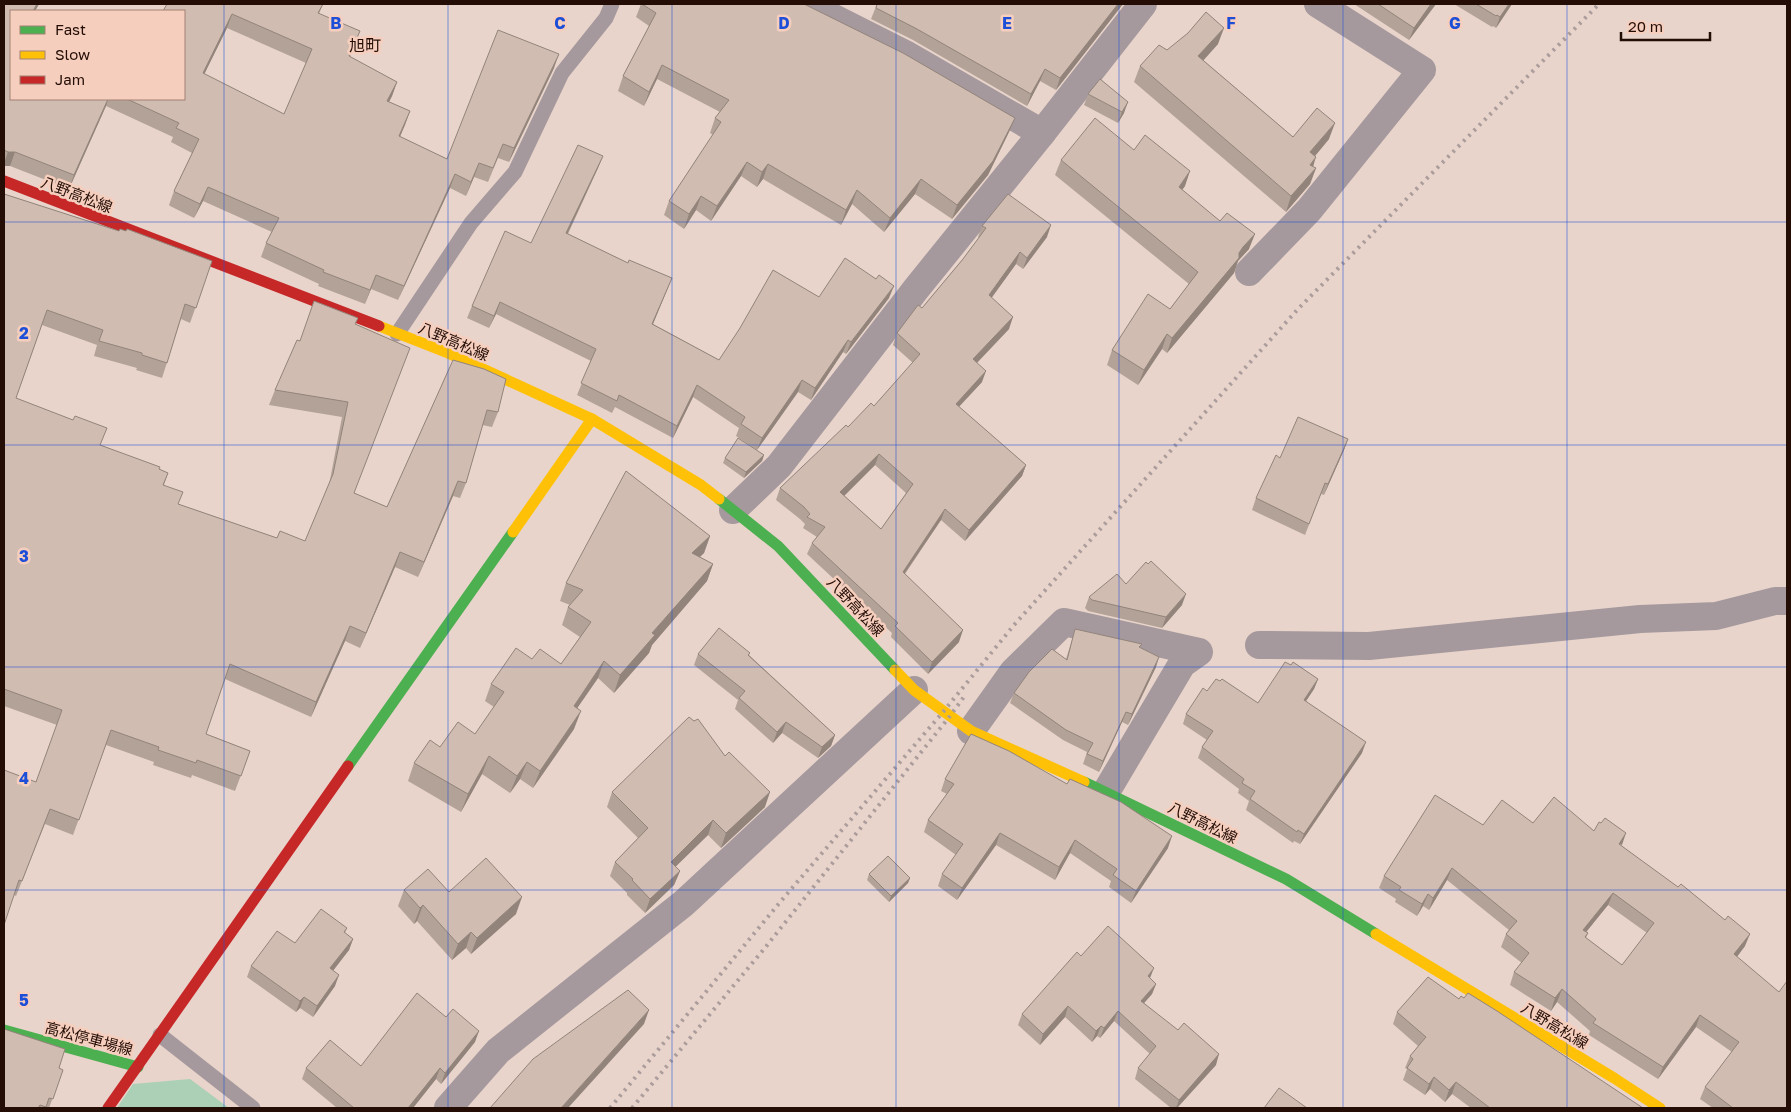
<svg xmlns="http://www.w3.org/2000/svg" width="1791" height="1112" font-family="'Golos Text','Noto Sans JP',sans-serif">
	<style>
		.green { fill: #abd0b6 }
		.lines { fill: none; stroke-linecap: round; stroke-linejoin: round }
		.lane { stroke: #a5999d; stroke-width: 15 }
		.street { stroke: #a5999d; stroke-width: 28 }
		.fast { stroke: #4caf50; stroke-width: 11 }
		.slow { stroke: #ffc107; stroke-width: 11 }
		.jam { stroke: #c62828; stroke-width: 11 }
		.rail { stroke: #ab9d9c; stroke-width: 4; stroke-dasharray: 2.5 5; stroke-linecap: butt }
		.wall { fill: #b3a297; fill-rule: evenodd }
		.shaded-wall { fill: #92847b }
		.building { fill: #d0bcb0; stroke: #92847b; fill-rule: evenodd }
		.grid { fill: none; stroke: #1d4ed8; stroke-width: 1; stroke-opacity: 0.55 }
		.labels { text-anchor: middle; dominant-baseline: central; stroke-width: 5; stroke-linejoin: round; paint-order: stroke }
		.street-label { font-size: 15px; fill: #230d05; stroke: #f6cebe }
		.neighbourhood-label { font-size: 16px; fill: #230d05; stroke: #f6cebe }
		.grid-label { font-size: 16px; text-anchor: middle; font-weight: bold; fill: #1d4ed8; stroke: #f6cebe; stroke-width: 5; stroke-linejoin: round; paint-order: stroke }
	</style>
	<rect width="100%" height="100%" fill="#e9d4cb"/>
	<!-- green -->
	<path class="green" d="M190,1079L229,1108H117L133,1084Z"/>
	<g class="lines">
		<!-- lane -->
		<g class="lane">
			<path d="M397,334L471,223L515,172L562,73L606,18L612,4"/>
			<path d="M160,1035L253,1108"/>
		</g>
		<!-- street -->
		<g class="street">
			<path d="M806,4L905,54L1042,133"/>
			<path d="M1249,272L1309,210L1422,70L1318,4"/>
			<path d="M733,510L779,466L916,289L1042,133L1143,4"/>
			<path d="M1259,645L1369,646L1640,619L1716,616L1775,601H1787"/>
			<path d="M971,731L1013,672L1064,622L1199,652L1182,664L1106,792"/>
			<path d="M448,1108L498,1051L684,903L914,690"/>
		</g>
		<!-- fast -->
		<g class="fast">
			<path d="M719,499L778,546L895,670"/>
			<path d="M348,766L513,532"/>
			<path d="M1084,782L1286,879L1376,934"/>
			<path d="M4,1030L138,1067"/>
		</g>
		<!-- slow -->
		<g class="slow">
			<path d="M379,326L448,353L592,419L701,485L719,499"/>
			<path d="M513,532L592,419"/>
			<path d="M895,670L914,690L971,731L1084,782"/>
			<path d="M1376,934L1614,1078L1660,1108"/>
		</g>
		<!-- jam -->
		<g class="jam">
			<path d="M4,181L379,326"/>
			<path d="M108,1108L348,766"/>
		</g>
		<!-- rail -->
		<g class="rail">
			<path d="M610,1108L781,901L943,712L1014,625L1298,309L1599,4"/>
			<path d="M632,1108L764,949L950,716L966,694"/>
		</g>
	</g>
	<!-- wall -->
	<g class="wall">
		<path d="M4,4H39L35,11H11V99H184V11L323,4L319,14L360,31L350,57L397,82L392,96L389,102L410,111L400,137L447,159L554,68L509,162L498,158L488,182L474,177L466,196L450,188L398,300L371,289L365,304L318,286L319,284L261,257L266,243L272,232L203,201L194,218L170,206L169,205L174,191L192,153L171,142L173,137L106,106L69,189L10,166H4ZM227,28L306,63L284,114L204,74Z"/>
		<path d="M641,4H804L1015,118L1009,132L988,175L952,219L915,194L884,232L852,204L841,225L763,179L757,187L741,176L711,221L696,210L684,229L664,215L669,201L713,135L710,133L715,118L720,112L657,79L644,106L618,91L623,76L649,26L636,17Z"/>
		<path d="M877,4H1123L1056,90L1040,81L1027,106L913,40L871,19Z"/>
		<path d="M1354,4H1436L1409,40Z"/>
		<path d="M1454,4H1512L1496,28L1493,26L1492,27Z"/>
		<path d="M1218,44L1203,60L1293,137L1329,139L1315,156L1313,167L1316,168L1310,184L1286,212L1134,82L1140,66L1167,50Z"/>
		<path d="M1088,94L1124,113L1118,123L1084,105Z"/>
		<path d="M1134,150L1185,186L1182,190L1249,249L1238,261L1234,273L1167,353L1162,349L1138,385L1107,365L1112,350L1170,309L1189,284L1055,175L1061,160Z"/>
		<path d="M603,156L598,168L568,234L628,263L672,278L653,324L719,360L819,297L889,298L846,354L843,352L811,400L798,392L757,450L736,436L739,428L693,397L673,438L615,407L612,413L577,395L591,361L496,314L489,328L467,318L472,306L531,243Z"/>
		<path d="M4,194L212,261L190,323L181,319L162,378L136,370L137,368L94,356L97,345L42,325L16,398L100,445L168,473L164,485L178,504L277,538L305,541L329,485L342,417L269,405L275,390L299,341L355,325L354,493L387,507L453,360L498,412L492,427L482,425L466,483L460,498L453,496L418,577L395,567L360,648L345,641L311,717L225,679L206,734L250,751L235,791L192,775L191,778L153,765L154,762L106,745L73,835L45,824L16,896L14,895L36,782L57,725L4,706Z"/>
		<path d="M982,226L1047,237L1023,269L1016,264L991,298L1009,329L977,363L982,382L959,407L1026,465L1022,476L965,541L941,520L905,574L959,642L928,674L891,637L892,633L807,554L812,543L817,537L803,528L805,524L800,519L776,500L780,488L874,406L913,363L893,345L897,333L922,308L963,259L979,238L978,237ZM875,465L906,493L881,529L844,496Z"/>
		<path d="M1348,439L1344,450L1324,495L1321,494L1305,535L1252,510L1256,498L1280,458Z"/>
		<path d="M764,455L762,461L744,478L723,463L725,458Z"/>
		<path d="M710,536L704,553L700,557L713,564L707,581L652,645L649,653L614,693L598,678L577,708L574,729L533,788L520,779L510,793L482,774L461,812L408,781L414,763L440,747L475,734L494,707L485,701L491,684L532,659L561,664L580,637L562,625L568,607L570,605L560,601L566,583Z"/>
		<path d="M1126,584L1182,605L1162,628L1088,611L1085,608L1089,597Z"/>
		<path d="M1075,629L1140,648L1156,667L1128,725L1122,722L1099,772L1083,764L1087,752L1063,740L1010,703L1014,693L1066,659L1072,640Z"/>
		<path d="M750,653L749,655L835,735L831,746L818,758L782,733L773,743L735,709L738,700L694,665L698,654Z"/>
		<path d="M1291,665L1318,679L1314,689L1306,701L1362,753L1300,844L1294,841L1293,843L1246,810L1249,801L1238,793L1239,789L1198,758L1202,747L1207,740L1183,724L1186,714L1207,691L1220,681L1258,703Z"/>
		<path d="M725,756L765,807L721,848L708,835L675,867L680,871L674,885L645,913L627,895V893L610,876L615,862L638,838L607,807L612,792Z"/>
		<path d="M945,779L1168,848L1131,903L1109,887L1111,881L1070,853L1055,880L996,845L957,900L938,886L942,874L956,855L924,832L928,820L947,794L941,791Z"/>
		<path d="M1533,823L1594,831L1622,846L1745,946L1737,957L1787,1108H1713L1700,1099L1705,1087L1732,1052L1696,1027L1658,1079L1589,1035L1590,1031L1557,1002L1551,1011L1510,985L1514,972L1522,963L1501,947L1506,934L1509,930L1447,880L1429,910L1423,906L1417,916L1395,902L1396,899L1379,888L1384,876L1483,825ZM1608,905L1647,933L1622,965L1586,938L1588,933L1586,932Z"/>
		<path d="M869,874L910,878L908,883L889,902L867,880Z"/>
		<path d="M404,890L449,892L516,914L471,954L466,948L452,960L417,921L414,924L398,906Z"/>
		<path d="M347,928L345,933L353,939L349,950L333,970L335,986L313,1017L300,1008L296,1012L247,977L251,966L295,943Z"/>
		<path d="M1081,956L1150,978L1156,984L1152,994L1144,1003L1216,1065L1177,1108H1171L1135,1079L1138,1068L1150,1054L1114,1021L1100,1038L1097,1036L1092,1042L1065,1017L1040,1045L1018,1025L1022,1014Z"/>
		<path d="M1464,998L1643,1108H1471L1452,1094L1445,1102L1430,1089L1425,1095L1403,1080L1407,1069L1405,1068L1410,1056L1418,1046L1393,1024L1397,1012Z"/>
		<path d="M475,1042L441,1084L436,1079L413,1108H337L302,1079L306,1068L361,1066Z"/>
		<path d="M59,1068L63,1070L49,1108H4Z"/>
	</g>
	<!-- shaded-wall -->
	<g class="shaded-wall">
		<path d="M37,4H39L35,11H33Z"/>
		<path d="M1118,4H1123L1056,90L1060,78Z"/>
		<path d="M1431,4H1436L1409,40L1414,28Z"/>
		<path d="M1509,4H1512L1496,28L1500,17Z"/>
		<path d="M232,14L227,28L198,87L203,73Z"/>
		<path d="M1224,28L1218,44L1193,72L1198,56Z"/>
		<path d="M559,54L554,68L509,162L514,148Z"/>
		<path d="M662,65L657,79L644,106L649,92Z"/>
		<path d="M1045,69L1040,81L1027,106L1031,94Z"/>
		<path d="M397,82L392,96L382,115L387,101Z"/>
		<path d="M108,99L106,106L69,189L74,175Z"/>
		<path d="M1128,102L1124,113L1118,123L1122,112Z"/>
		<path d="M410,111L405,125L394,150L399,136Z"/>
		<path d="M1015,118L1009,132L988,175L952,219L957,205Z"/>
		<path d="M1335,123L1329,139L1305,168L1310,152Z"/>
		<path d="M8,152H15L10,166H4V163Z"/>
		<path d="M603,156L598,168L562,245L566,233Z"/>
		<path d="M1316,157L1311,173L1310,165Z"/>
		<path d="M747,162L741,176L711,221L717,206Z"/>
		<path d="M479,163L474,177L466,196L471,182Z"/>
		<path d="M768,164L763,179L757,187L762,172Z"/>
		<path d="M1316,168L1310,184L1286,212L1291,196Z"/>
		<path d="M1190,171L1185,186L1173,202L1179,187Z"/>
		<path d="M455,174L450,188L398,300L404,286Z"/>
		<path d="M921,179L915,194L884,232L890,218Z"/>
		<path d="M208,187L203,201L194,218L200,204Z"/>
		<path d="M857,190L852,204L841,225L846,210Z"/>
		<path d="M701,196L696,210L684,229L689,214Z"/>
		<path d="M1051,225L1047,237L1023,269L1027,258Z"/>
		<path d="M1255,234L1249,249L1238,261L1234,273L1167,353L1172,338L1239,253L1243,247Z"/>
		<path d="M1020,252L1016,264L985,307L989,295Z"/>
		<path d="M376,275L371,289L365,304L370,290Z"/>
		<path d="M672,278L667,290L648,336L652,324Z"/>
		<path d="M894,286L889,298L846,354L851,342Z"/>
		<path d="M500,302L496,314L489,328L494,316Z"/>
		<path d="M1013,317L1009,329L969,371L973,359Z"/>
		<path d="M1167,334L1162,349L1138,385L1144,370Z"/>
		<path d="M848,340L843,352L811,400L815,388Z"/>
		<path d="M986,371L982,382L951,415L956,404Z"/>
		<path d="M802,380L798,392L757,450L762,438Z"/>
		<path d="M697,385L693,397L673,438L677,426Z"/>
		<path d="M1348,439L1344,450L1324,495L1328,484Z"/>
		<path d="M879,454L875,465L836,504L840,492Z"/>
		<path d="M764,455L762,461L744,478L746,472Z"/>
		<path d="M1026,465L1022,476L965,541L969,530Z"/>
		<path d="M458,481L453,496L418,577L424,562Z"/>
		<path d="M945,509L941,520L898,583L903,572Z"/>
		<path d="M710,536L704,553L685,571L692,553Z"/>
		<path d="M400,552L395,567L360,648L366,633Z"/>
		<path d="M713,564L707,581L652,645L649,653L614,693L620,675L652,633Z"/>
		<path d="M1186,594L1182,605L1162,628L1166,617Z"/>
		<path d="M350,626L345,641L311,717L316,702Z"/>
		<path d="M963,630L959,642L928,674L932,662Z"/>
		<path d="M1159,657L1156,667L1128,725L1132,714Z"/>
		<path d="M604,661L598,678L567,723L574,706Z"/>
		<path d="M1318,679L1314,689L1300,710L1304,700Z"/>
		<path d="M581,711L574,729L533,788L540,771Z"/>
		<path d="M1126,712L1122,722L1099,772L1103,761Z"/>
		<path d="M786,722L782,733L773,743L777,732Z"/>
		<path d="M835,735L831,746L818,758L822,747Z"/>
		<path d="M1366,742L1362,753L1300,844L1304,834Z"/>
		<path d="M489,756L482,774L461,812L468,794Z"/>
		<path d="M527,762L520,779L510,793L517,776Z"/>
		<path d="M770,792L765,807L721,848L726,833Z"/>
		<path d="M713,820L708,835L665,877L671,862Z"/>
		<path d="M1000,833L996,845L957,900L962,888Z"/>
		<path d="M1626,833L1622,845L1619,844Z"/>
		<path d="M1172,836L1168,848L1131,903L1136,891Z"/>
		<path d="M1075,840L1070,853L1055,880L1059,867Z"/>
		<path d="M1452,868L1447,880L1429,910L1433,898Z"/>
		<path d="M680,871L674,885L645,913L650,899Z"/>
		<path d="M910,878L908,883L889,902L891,896Z"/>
		<path d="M1613,893L1608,905L1578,942L1583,930Z"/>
		<path d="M1428,894L1423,906L1417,916L1422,904Z"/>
		<path d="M522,897L516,914L471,954L477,938Z"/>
		<path d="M423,905L417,921L414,924L420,908Z"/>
		<path d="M471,932L466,948L452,960L458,944Z"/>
		<path d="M1750,934L1745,946L1729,967L1734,954Z"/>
		<path d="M353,939L349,950L326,980L330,968Z"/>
		<path d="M1154,968L1150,978L1148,976Z"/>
		<path d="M339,975L335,986L313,1017L317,1006Z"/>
		<path d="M1156,984L1152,994L1137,1011L1141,1001Z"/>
		<path d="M1562,989L1557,1002L1551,1011L1555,998Z"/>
		<path d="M304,997L300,1008L296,1012L300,1001Z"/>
		<path d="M1068,1006L1065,1017L1040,1045L1043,1034Z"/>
		<path d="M649,1010L644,1024L568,1108H561Z"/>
		<path d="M1118,1011L1114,1021L1100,1038L1104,1028Z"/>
		<path d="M1700,1015L1696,1027L1658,1079L1663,1067Z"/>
		<path d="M1101,1026L1097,1036L1092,1042L1096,1031Z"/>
		<path d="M479,1031L475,1042L441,1084L445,1073Z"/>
		<path d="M1219,1054L1216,1065L1177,1108H1176L1179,1100Z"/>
		<path d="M440,1068L436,1079L413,1108H408Z"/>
		<path d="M1434,1077L1430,1089L1425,1095L1429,1084Z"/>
		<path d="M1456,1082L1452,1094L1445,1102L1449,1090Z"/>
	</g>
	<!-- building -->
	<g class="building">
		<path d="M4,4H37L33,11H11V99H108L74,175L15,152H8L4,150Z"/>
		<path d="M167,4H323L318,13L360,31L349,56L397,82L387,101L410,111L399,136L447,159L498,30L559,54L514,148L503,144L493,168L479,163L471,182L455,174L404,286L376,275L370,290L323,272L324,270L266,243L279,218L208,187L200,204L175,192L174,191L199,139L176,128L179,123L127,99H184V11H163ZM232,14L312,49L284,114L203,73Z"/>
		<path d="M642,4H804L903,53L1015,118L993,161L957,205L921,179L890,218L857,190L846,210L768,164L762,172L747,162L717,206L701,196L689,214L669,201L721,122L715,118L729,100L662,65L649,92L623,76L656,13Z"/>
		<path d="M877,4H1118L1060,78L1045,69L1031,94L917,29L876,8Z"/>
		<path d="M1378,4H1431L1414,28Z"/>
		<path d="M1476,4H1509L1500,17L1497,15L1496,16Z"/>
		<path d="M1206,12L1224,28L1198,56L1293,137L1317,108L1335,123L1310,152L1316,157L1310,165L1316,168L1291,196L1140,66L1159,45L1167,50L1188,33Z"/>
		<path d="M1100,79L1128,102L1122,112L1088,94Z"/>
		<path d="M1095,118L1134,150L1145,135L1190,171L1179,187L1220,221L1227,213L1255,234L1243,247L1239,253V258L1172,338L1167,334L1144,370L1112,350L1148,294L1170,309L1198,272L1061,160Z"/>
		<path d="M578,145L603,156L566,233L628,263L629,260L672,278L652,324L719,360L740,328L773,270L819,297L845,258L876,279L879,275L894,286L851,342L848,340L815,388L802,380L762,438L741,424L745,417L697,385L677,426L619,395L617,401L581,383L596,349L500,302L494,316L472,306L505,231L531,243Z"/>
		<path d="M4,194L119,231L120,229L126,231L127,229L212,261L196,308L185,304L167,363L142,355V353L99,341L103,330L47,310L16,398L73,420L75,416L107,428L100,445L160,467L159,469L168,473L163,485L183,492L178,504L277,538L280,531L305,541L333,474L348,402L275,390L297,340L300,341L314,301L358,318L355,324L410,348L354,493L387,507L453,360L484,369L506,379L498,412L487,410L466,483L458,481L424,562L400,552L366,633L350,626L316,702L230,664L206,734L250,751L241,776L197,760L196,763L158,750L159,747L111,730L79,820L50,809L22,881L19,880L4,925V770L36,782L62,710L4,689Z"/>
		<path d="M1008,194L1051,225L1027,258L1020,252L989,295L1013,317L973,359L986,371L956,404L1026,465L969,530L945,509L903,572L963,630L932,662L895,626L898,623L812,543L825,527L807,517L810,514L804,507L780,488L846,425L848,427L871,403L874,406L920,354L897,333L918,305L922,308L963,259L986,228L982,226ZM879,454L913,484L881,529L840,492Z"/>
		<path d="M1298,417L1348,439L1328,484L1325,483L1309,524L1256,498L1276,455L1280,458Z"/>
		<path d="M738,438L764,455L746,472L725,458Z"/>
		<path d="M626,471L710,536L692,553L713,564L652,633L655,635L620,675L604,661L574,706L581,711L540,771L527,762L517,776L489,756L468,794L414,763L430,740L440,747L458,722L475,734L504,692L491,684L516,648L532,659L540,649L561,664L591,622L568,607L583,590L566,583Z"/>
		<path d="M1151,561L1186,594L1166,617L1092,600L1089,597L1117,574L1126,584L1146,562L1148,564Z"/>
		<path d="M719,628L750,653L748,655L835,735L822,747L786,722L777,732L739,698L745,691L698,654Z"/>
		<path d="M1075,629L1142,644L1139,647L1159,657L1132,714L1126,712L1103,761L1087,754L1093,743L1066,730L1014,693L1029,672L1052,649L1067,660Z"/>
		<path d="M1285,662L1291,665L1293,662L1318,679L1304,700L1366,742L1304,834L1298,830L1297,832L1250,799L1255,791L1242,783L1244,779L1202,747L1213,731L1186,714L1203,688L1207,691L1216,679L1220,681L1222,679L1258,703Z"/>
		<path d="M689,717L694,721L698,719L725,756L729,752L770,792L726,833L713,820L671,862L680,871L650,899L632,880L633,879L615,862L648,828L612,792Z"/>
		<path d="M971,734L1009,751L1067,784L1070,779L1121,802L1172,836L1136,891L1113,875L1117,869L1075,840L1059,867L1000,833L962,888L942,874L963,844L928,820L954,784L945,779Z"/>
		<path d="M1435,795L1483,825L1502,800L1533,823L1554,797L1594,831L1599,822L1601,823L1605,818L1626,833L1619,844L1678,887L1681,884L1725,920L1728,916L1750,934L1734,954L1779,992L1787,981V1108H1733L1705,1087L1739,1042L1700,1015L1663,1067L1593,1023L1596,1019L1562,989L1555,998L1514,972L1529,953L1506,934L1517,921L1452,868L1433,898L1428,894L1422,904L1399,890L1401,887L1384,876ZM1613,893L1654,923L1622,965L1585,937L1588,933L1583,930Z"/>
		<path d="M888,856L910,878L891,896L869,874Z"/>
		<path d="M486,858L522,897L477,938L471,932L458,944L423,905L420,908L404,890L428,869L449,892Z"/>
		<path d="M321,909L347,928L344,932L353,939L330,968L339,975L317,1006L304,997L300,1001L251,966L277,931L295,943Z"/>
		<path d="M1108,926L1154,968L1148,976L1156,984L1141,1001L1178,1030L1184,1023L1219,1054L1179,1100L1138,1068L1156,1046L1118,1011L1104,1028L1101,1026L1096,1031L1068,1006L1043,1034L1022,1014L1077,952L1081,956Z"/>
		<path d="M1428,977L1459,999L1461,996L1464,998L1468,993L1497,1011L1643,1108H1490L1456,1082L1449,1090L1434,1077L1429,1084L1407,1068L1413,1059L1410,1056L1426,1037L1397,1012Z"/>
		<path d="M628,990L649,1010L561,1108H490L533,1059Z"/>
		<path d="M417,993L446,1017L453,1009L479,1031L445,1073L440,1068L408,1108H354L306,1068L330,1040L361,1066Z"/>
		<path d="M4,1029L65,1049L59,1068L63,1070L53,1099L49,1098L46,1107L40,1105L38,1108H4Z"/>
		<path d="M1279,1088L1307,1108H1264Z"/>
	</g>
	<!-- grid -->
	<path class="grid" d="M224,4V1108M448,4V1108M672,4V1108M896,4V1108M1119,4V1108M1343,4V1108M1567,4V1108M4,222H1787M4,445H1787M4,667H1787M4,890H1787"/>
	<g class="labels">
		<!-- street labels -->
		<g class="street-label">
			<text transform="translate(77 194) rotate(21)">八野高松線</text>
			<text transform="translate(454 341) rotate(23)">八野高松線</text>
			<text transform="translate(856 606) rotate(47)">八野高松線</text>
			<text transform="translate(1203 822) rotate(26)">八野高松線</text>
			<text transform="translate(1555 1025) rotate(31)">八野高松線</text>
			<text transform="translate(89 1038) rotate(15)">高松停車場線</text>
		</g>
		<!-- neighbourhood labels -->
		<g class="neighbourhood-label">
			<text x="365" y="45">旭町</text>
		</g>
	</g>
	<g class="grid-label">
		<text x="336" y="29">B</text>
		<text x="560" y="29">C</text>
		<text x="784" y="29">D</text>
		<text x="1007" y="29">E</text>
		<text x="1231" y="29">F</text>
		<text x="1455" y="29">G</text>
		<text x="24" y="339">2</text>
		<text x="24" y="562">3</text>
		<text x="24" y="784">4</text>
		<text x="24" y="1006">5</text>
	</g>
	<!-- border -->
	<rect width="1791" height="1112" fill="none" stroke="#230d05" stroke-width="10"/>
	<!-- legend -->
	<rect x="10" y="10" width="175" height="90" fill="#f6cebe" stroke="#a28174"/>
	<rect x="20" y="26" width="25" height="8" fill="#4caf50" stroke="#a28174"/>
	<text x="55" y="35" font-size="15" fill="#230d05">Fast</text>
	<rect x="20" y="51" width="25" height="8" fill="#ffc107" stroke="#a28174"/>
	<text x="55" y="60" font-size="15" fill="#230d05">Slow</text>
	<rect x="20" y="76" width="25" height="8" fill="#c62828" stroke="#a28174"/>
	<text x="55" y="85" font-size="15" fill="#230d05">Jam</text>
	<!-- scale -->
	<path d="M1621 32v8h89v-8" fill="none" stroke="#230d05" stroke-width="2.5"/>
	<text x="1628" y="32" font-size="15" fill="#230d05" stroke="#f6cebe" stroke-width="4" paint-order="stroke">20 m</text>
</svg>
